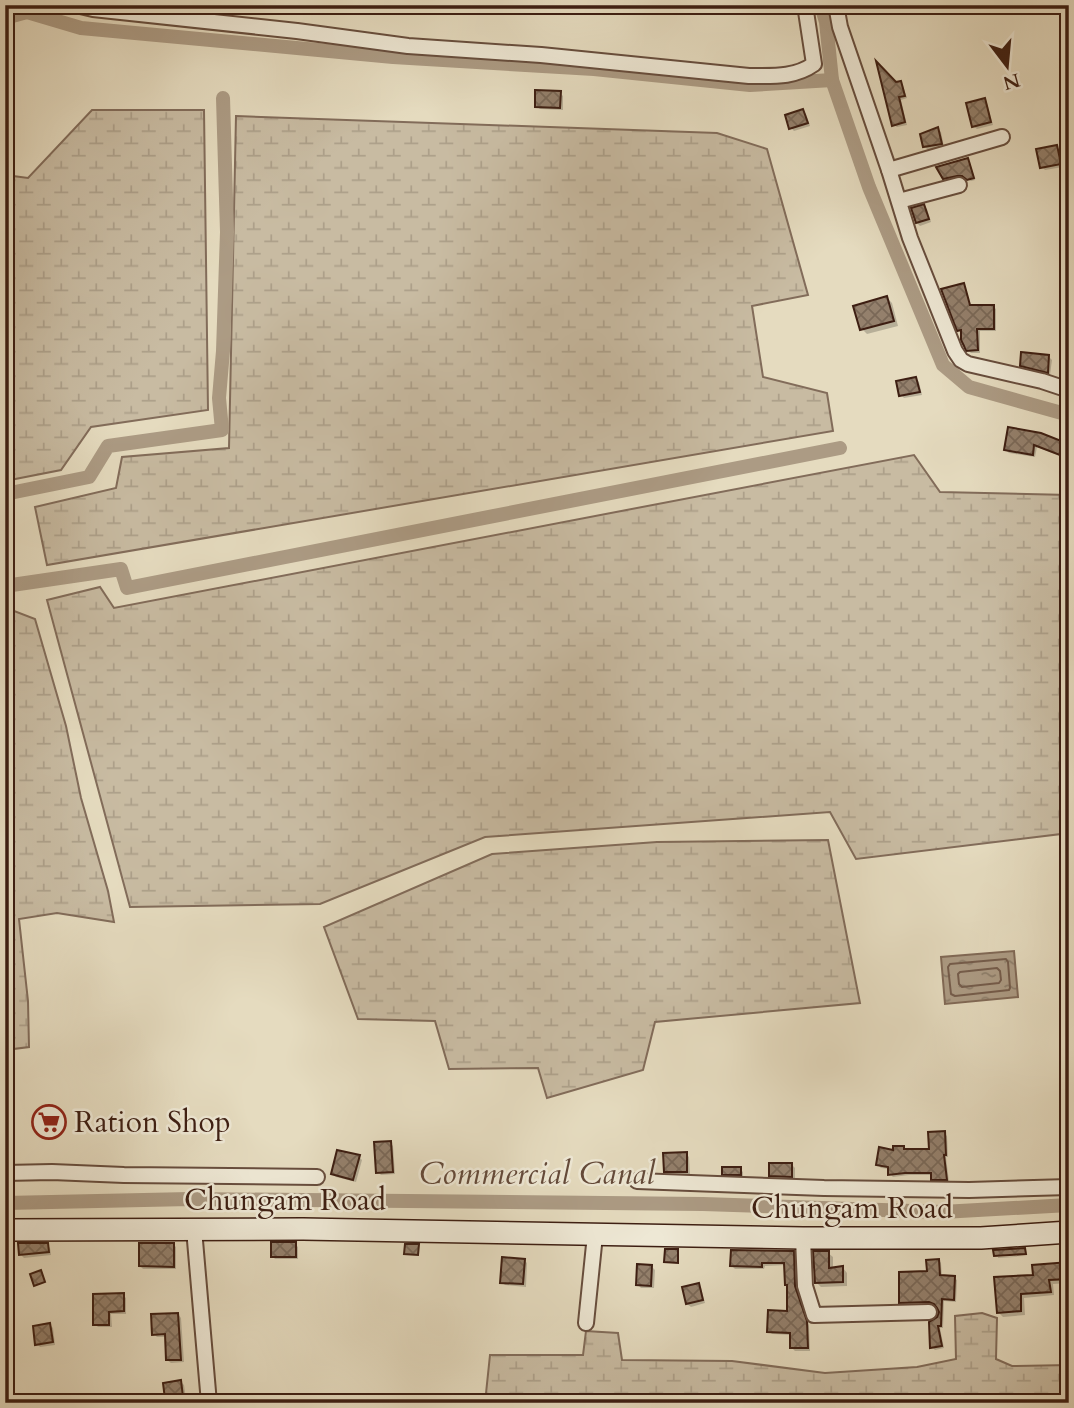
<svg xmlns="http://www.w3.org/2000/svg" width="1074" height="1408" font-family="Cardo,serif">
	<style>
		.wetland { fill: url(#wetland-marsh); stroke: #826c5a; stroke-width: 2 }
		.water { fill: url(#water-ripples); stroke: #806956; stroke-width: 2 }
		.shadow { fill: #0003 }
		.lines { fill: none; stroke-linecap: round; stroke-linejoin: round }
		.shore { stroke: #745c4b; stroke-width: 2 }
		.canal { stroke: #ac9b84; stroke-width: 14 }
		.building { fill: url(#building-cross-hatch); stroke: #3d1e12; stroke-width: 2 }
		.minor-casing { stroke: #674d3d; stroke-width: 18 }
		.secondary-casing { stroke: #3d1e12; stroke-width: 24 }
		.minor { stroke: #eee8d5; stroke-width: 14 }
		.secondary { stroke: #eee8d5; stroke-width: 21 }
		.labels { text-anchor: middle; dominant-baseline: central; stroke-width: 5; stroke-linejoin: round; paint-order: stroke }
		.poi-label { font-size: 30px; fill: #3d1e12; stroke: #eee8d5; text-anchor: start }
		.street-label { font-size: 30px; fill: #3d1e12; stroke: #eee8d5 }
		.water-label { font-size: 32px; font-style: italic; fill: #644a3a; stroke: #eee8d5 }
	</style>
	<defs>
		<pattern id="wetland-marsh" width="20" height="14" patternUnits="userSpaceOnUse" patternTransform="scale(1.75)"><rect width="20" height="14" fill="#c8bba2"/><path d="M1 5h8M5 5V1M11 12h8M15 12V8" fill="none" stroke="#ada08a"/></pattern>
		<pattern id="water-ripples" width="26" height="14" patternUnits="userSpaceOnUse" patternTransform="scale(1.75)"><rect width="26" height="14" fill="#ac9b84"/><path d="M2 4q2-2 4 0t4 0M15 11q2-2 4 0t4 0" fill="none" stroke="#8d7e6b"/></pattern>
		<pattern id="building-cross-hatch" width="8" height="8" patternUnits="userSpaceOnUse" patternTransform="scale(1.75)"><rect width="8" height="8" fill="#94806c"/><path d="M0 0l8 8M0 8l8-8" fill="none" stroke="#7a6857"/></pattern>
	</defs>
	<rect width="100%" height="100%" fill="#e5dbbf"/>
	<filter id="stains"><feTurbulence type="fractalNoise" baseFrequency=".00286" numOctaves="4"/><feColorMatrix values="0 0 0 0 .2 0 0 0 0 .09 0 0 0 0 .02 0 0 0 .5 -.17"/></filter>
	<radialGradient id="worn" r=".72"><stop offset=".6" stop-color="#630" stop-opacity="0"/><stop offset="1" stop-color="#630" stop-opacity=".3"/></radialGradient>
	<!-- wetland -->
	<g class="wetland">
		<path d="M92,110H204L208,410L91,427L61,470L5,481V175L28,178Z"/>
		<path d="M236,116L717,133L767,149L808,295L752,306L763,377L827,393L833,431L47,565L35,507L116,488L122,457L229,448Z"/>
		<path d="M914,455L940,492L1069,495V833L856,859L830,812L485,837L320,904L130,907L47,600L100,587L114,608Z"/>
		<path d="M5,609H9L35,619L66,726L81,798L108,891L114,922L57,913L19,919L28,1001L29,1047L5,1050Z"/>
		<path d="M828,840L860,1003L655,1022L643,1070L547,1098L538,1068L449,1069L435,1021L358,1019L324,927L492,854L657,842Z"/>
		<path d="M982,1313L997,1318L996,1359L1012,1366L1069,1365V1403H485L490,1355H583L586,1331L618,1333L622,1360L732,1361L825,1373L917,1367L956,1359L955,1316Z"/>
	</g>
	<!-- water -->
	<path class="water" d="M1014,951L1018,997L945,1004L941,957Z"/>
	<!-- shadow -->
	<g class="shadow">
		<path d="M900,83L903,86L907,98L901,100L907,125L897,127L894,125L895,84Z"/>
		<path d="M560,93L563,96V110L540,109L536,106Z"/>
		<path d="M984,100L987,103L993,125L977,129L973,126Z"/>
		<path d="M803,111L806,114L810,126L794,131L791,128Z"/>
		<path d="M938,129L941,132L944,147L928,150L924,146Z"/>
		<path d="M1057,147L1060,150L1063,167L1045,170L1042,167Z"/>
		<path d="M968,160L970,162L975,180L971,181L966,178L960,177L947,181L944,178Z"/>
		<path d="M924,206L927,209L931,222L920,226L917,223Z"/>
		<path d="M963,285L966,289L971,307L993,306L996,309V331H980V353H971L968,350L962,333L959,330Z"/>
		<path d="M887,298L892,303L898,326L867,334L862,329Z"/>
		<path d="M1049,357L1052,360L1050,375L1025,369L1021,365Z"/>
		<path d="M916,379L919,382L922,395L904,398L901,395Z"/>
		<path d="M1041,435L1069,446L1068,459L1037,447L1035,457L1009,453L1006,450Z"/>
		<path d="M59,1116L62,1119L64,1128L44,1132L41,1128Z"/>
		<path d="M944,1133L947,1136L948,1157H946L949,1182H936L933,1179V1175H909L893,1177L890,1174V1169L881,1168L878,1165L903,1147L906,1151H931Z"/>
		<path d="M390,1143L393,1146L395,1174L381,1175L378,1172Z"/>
		<path d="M686,1154L689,1157L690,1174L668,1175L665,1172Z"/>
		<path d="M359,1157L362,1160L356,1182L336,1177L333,1174Z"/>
		<path d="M792,1165L795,1168V1180L774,1179L771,1176Z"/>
		<path d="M740,1169L743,1172V1178L727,1177L724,1174Z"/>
		<path d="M173,1244L176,1247V1269H143L140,1266Z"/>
		<path d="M295,1244L298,1247V1259H275L272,1256Z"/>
		<path d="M47,1245L50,1248L51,1255L24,1258L21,1255Z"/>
		<path d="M1065,1250H1069V1283L1053,1284L1054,1295L1024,1298L1025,1315L1003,1317L999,1313L1035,1277L1066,1264Z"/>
		<path d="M793,1253L796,1256L798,1291L809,1326L810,1351H795L792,1348V1335L772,1334L769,1331L789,1313L786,1265L765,1266L764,1269H735L732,1266Z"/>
		<path d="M828,1253L833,1257V1269L843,1268L847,1273V1286L821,1287L816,1282Z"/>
		<path d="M1028,1256L998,1258V1257Z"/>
		<path d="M524,1260L527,1263L526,1287L505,1285L502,1282Z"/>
		<path d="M939,1260L941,1263L942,1277L954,1278L957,1280L956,1302L944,1301L943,1328H940L944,1348L935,1350L932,1347L940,1313L939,1306L934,1305H904L901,1302L929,1273Z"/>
		<path d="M652,1267L655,1270L654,1288H641L638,1285Z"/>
		<path d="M698,1285L701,1288L705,1303L691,1307L687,1304Z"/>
		<path d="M123,1295L126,1298V1314H111L112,1327H98L95,1324Z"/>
		<path d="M178,1314L181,1318L184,1362L171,1363L167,1360V1337H157L154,1334Z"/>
		<path d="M50,1325L53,1328L55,1345L40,1347L37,1344Z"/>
		<path d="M181,1382L184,1385L186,1399L170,1401L167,1398Z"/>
	</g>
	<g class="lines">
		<!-- shore -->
		<g class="shore">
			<path d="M1006,959L1008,962L1010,988L1009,990L955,996L951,994L948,967L950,964Z"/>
			<path d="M997,968L1000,971L1001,980L999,983L962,987L959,984L958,974L960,972Z"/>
		</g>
		<!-- canal -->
		<g class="canal">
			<path d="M821,5L826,22L832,80L869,187L943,365L969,387L1069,415"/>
			<path d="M5,18L27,12L81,28L393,57L594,69L750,85L832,80"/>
			<path d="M5,494L89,477L108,446L222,430L219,398L223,351L227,232L223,98"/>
			<path d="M5,586L121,569L127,588L137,586L840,448"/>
			<path d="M5,1203L190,1199L703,1204L942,1212L1069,1205"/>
		</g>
	</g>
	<!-- building -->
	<g class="building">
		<path d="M876,61L896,82L901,81L905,96L899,97L905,122L892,126Z"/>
		<path d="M535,90L561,91L560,108L535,107Z"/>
		<path d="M985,98L991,122L972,127L966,103Z"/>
		<path d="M803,109L808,123L789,129L785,115Z"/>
		<path d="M938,127L942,144L923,147L920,134Z"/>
		<path d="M1057,145L1061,164L1040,168L1036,149Z"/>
		<path d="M968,158L974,178L967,180L962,176H957L943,179L936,167Z"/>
		<path d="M924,204L929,219L916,223L911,208Z"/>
		<path d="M964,283L970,305H994V329H977L978,350L966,351L964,346L961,340V330L957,331L941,289Z"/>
		<path d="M887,296L894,321L860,330L853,306Z"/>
		<path d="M1021,352L1049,355L1048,373L1020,366Z"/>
		<path d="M916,377L920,392L899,396L896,381Z"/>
		<path d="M1008,427L1041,433L1069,444L1065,457L1034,445L1033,455L1004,450Z"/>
		<path d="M59,1114L61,1126L40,1129L38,1118Z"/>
		<path d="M945,1131L946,1155H944L947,1180H931V1173H905L888,1175V1167L876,1165L879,1147L893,1150V1146H904V1149H929L928,1132Z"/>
		<path d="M391,1141L393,1172L376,1173L374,1142Z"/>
		<path d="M337,1150L360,1155L353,1180L331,1174Z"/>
		<path d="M687,1152V1172H664L663,1153Z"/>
		<path d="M769,1163H792V1177L769,1176Z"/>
		<rect x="722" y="1167" width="19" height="8"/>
		<rect x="271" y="1242" width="25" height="15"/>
		<path d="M18,1243H48L49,1252L19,1255Z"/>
		<path d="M139,1243H174V1267L139,1266Z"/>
		<path d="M405,1244H419L418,1255L404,1254Z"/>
		<path d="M1025,1248L1026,1254L994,1256L993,1250Z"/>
		<path d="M665,1249H678V1263L664,1262Z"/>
		<path d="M731,1250L794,1251L795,1286L807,1321L808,1348H790V1333L767,1332L768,1310L787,1311V1285H785L784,1263H762V1267L730,1266Z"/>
		<path d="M813,1251H829V1268L843,1266V1282L815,1283Z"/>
		<path d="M502,1257L525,1259L523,1284L500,1283Z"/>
		<path d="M939,1259L940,1275L955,1276L954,1300L942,1299L941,1326H938L942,1346L930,1348L929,1322L937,1317L939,1312L937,1308L934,1304L929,1302L899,1303V1272L927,1271L926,1260Z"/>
		<path d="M1069,1262V1279L1049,1280L1051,1292L1021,1294V1311L997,1313L994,1277L1033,1275L1032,1265Z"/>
		<path d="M637,1264L652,1265L651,1286L636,1285Z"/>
		<path d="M41,1270L45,1282L34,1286L30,1274Z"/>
		<path d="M699,1283L703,1300L686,1304L682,1287Z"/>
		<path d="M124,1293V1311L109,1312V1325H93V1294Z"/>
		<path d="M178,1313L181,1360H166L165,1334L152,1335L151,1314Z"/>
		<path d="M50,1323L53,1342L35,1345L33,1326Z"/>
		<path d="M181,1380L183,1397L165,1399L163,1383Z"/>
	</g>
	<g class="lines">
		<!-- minor casing -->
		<g class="minor-casing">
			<g id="minor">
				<path d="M76,5L93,9L297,31L408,46L541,55L749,76C773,76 794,78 814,64L805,5"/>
				<path d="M836,5L840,27L889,170L910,238L955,351L961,360L968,364L1042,381L1069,390"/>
				<path d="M889,170L1002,137"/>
				<path d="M899,201L959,185"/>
				<path d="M5,1173L52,1172L124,1175L317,1177"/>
				<path d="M637,1181L824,1188L969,1190L1069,1187"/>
				<path d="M194,1229L209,1403"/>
				<path d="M803,1238L805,1286L814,1315L929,1312"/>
				<path d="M586,1323L595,1235"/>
			</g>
		</g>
		<!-- secondary casing -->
		<g class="secondary-casing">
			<path id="secondary" d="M5,1230L303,1229L803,1238H981L1069,1232"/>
		</g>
		<!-- minor -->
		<use href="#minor" class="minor"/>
		<!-- secondary -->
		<use href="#secondary" class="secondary"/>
	</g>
	<!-- icons -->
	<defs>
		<g id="supermarket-ring" transform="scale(1.75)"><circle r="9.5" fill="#eee8d5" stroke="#8f2418" stroke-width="1.5"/><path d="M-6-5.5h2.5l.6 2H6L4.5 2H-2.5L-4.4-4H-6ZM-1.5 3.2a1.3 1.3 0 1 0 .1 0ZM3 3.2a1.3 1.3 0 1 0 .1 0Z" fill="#8f2418"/></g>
	</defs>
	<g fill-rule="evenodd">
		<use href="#supermarket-ring" x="49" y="1122"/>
	</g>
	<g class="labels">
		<!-- poi labels -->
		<g class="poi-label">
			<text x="74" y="1122">Ration Shop</text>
		</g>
		<!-- street labels -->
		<g class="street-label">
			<text x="285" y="1200">Chungam Road</text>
			<text x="852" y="1208">Chungam Road</text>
		</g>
		<!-- water labels -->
		<g class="water-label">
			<text x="537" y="1174">Commercial Canal</text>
		</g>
	</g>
	<!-- margin -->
	<rect width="1074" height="1408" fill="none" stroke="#e5dbbf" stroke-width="28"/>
	<rect x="7" y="7" width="1060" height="1394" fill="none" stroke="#3d1e12" stroke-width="3.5"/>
	<rect x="14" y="14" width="1046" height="1380" fill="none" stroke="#3d1e12" stroke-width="2"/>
	<!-- north arrow -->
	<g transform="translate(1007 66) rotate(164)" stroke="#eee8d5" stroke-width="5" paint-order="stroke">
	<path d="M0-5L12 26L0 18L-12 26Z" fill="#3d1e12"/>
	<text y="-10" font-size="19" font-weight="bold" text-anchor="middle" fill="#3d1e12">N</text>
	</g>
	<rect width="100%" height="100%" filter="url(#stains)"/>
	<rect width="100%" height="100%" fill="url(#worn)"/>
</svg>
